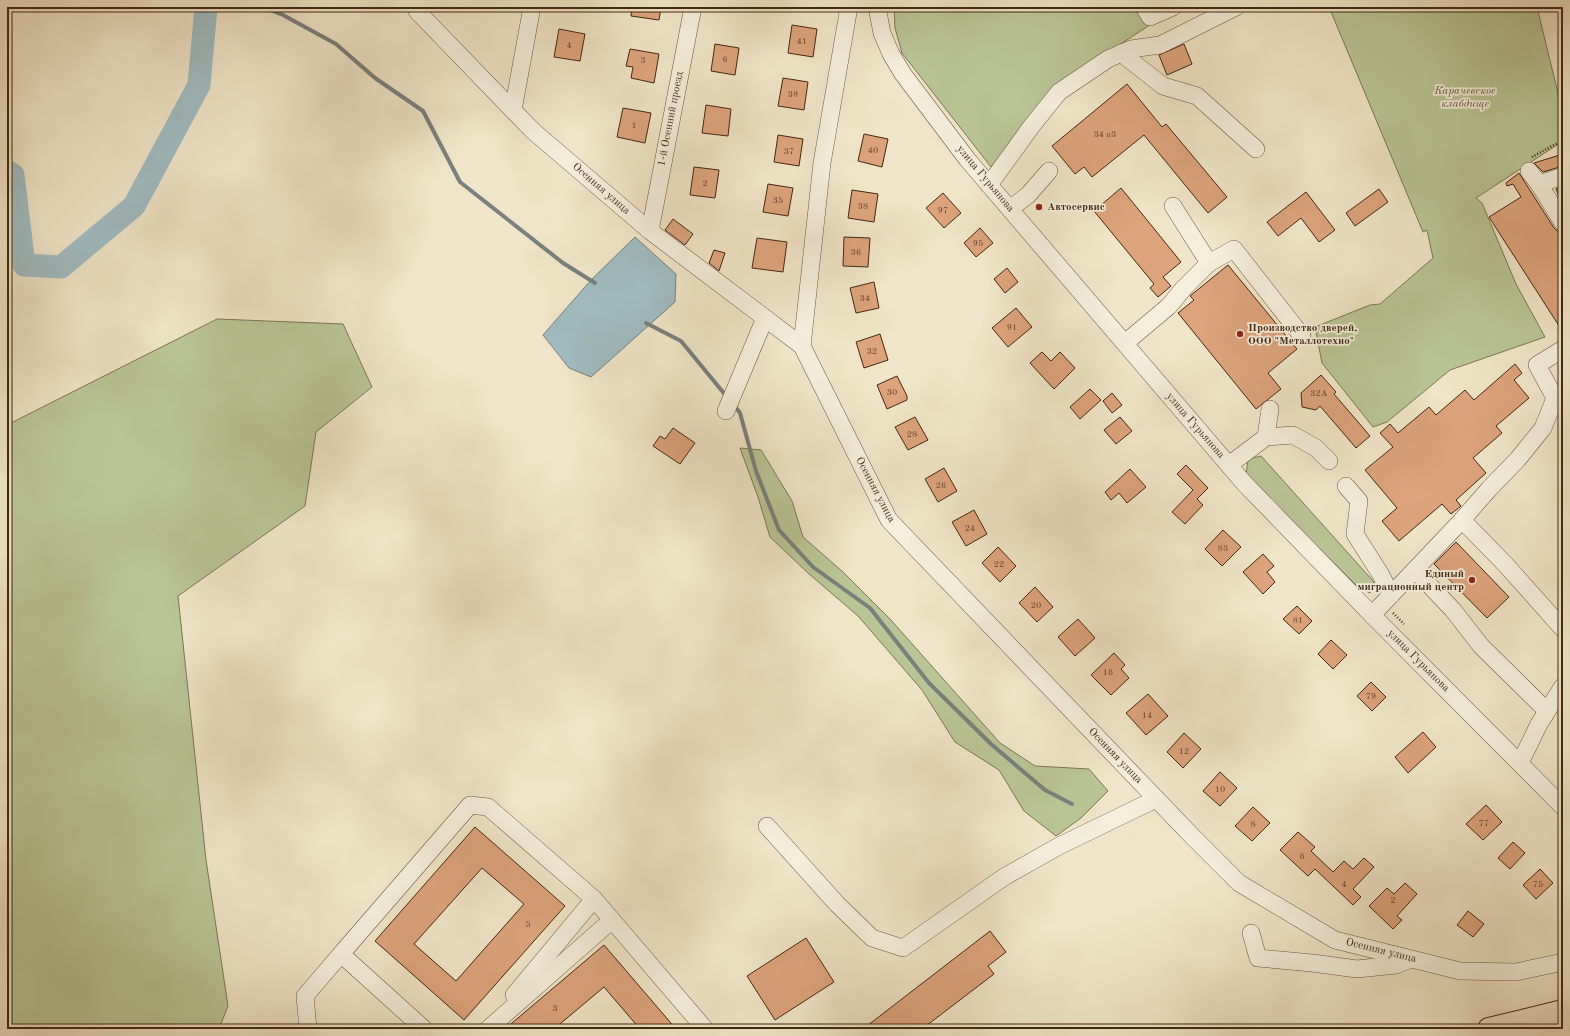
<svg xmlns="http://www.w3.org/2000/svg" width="1570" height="1036" font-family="'Old Standard TT',serif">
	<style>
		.green { fill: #bac596; stroke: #7e7656 }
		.water { fill: #a0bcc1; stroke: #7a807c }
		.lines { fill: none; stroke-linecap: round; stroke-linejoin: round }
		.stream { stroke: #7a807c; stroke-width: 4 }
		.river { stroke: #a0bcc1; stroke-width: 23 }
		.building { fill: #dca37c; stroke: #422715; fill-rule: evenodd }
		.minor-casing { stroke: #6e5642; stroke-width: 18 }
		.major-casing { stroke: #422715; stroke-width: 24 }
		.path { stroke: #422715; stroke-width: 2.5; stroke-dasharray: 1 2; stroke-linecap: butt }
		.minor { stroke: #f5eedb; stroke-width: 17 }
		.major { stroke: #f0e5c8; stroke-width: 22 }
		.poi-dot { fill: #8f2418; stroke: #f5eedb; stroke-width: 1.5 }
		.labels { text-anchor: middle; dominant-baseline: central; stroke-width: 3.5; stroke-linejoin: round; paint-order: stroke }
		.number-label { font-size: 9px; fill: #68462f }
		.park-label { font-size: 11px; font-style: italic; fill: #604e35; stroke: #f5eedb }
		.street-label { font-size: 11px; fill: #422715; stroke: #f5eedb }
		.poi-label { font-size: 11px; font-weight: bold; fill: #422715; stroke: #f5eedb; text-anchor: start }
	</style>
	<rect width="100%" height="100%" fill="#f0e5c8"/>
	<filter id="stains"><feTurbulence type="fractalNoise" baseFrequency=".005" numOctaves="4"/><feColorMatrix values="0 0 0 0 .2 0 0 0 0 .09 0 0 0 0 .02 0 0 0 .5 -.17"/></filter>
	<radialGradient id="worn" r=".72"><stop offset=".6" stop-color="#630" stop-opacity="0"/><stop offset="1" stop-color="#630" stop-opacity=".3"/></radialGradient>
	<!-- green -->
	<g class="green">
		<path d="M894,7H1188L1156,21L1059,84L991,167L902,53L895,28Z"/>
		<path d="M1329,7H1537L1563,114V141L1476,198L1482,203L1516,284L1545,337L1450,370L1387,422L1373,427L1322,363L1315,327L1370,305L1380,304L1433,258L1427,230L1423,232Z"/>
		<path d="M217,319L343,324L372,387L316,432L305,506L178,596L206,860L228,1006L219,1029H7V430L11,423Z"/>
		<path d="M740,448L761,450L792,501L803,537L843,572L890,619L1000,743L1035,766L1089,769L1108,791L1081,818L1056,836L1024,811L999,770L955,742L922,690L858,616L808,573L770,537L758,497Z"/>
		<path d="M1261,456L1374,582L1370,593L1358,587L1246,475L1248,459Z"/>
	</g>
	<!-- water -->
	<path class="water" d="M635,237L676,274L675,302L591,377L569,368L543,335L591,280Z"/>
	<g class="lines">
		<!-- stream -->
		<g class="stream">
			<path d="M262,7L283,15L336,44L375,78L423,111L460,182L563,263L595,283"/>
			<path d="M646,323L681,341L727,397"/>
			<path d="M734,405L740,413L756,471L779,530L813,567L870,608L929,683L991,744L1045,790L1072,804"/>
		</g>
		<!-- river -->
		<path class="river" d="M7,171L13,175L24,265L61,267L134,206L199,85L206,7"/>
	</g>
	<!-- building -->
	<g class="building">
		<path d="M632,7H661L659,20L631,16Z"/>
		<path d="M792,25L817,29L813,57L788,53Z"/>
		<path d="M559,29L585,34L580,61L554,57Z"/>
		<path d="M715,44L739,48L735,75L711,71Z"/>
		<path d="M1184,44L1192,64L1167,75L1159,55Z"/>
		<path d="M630,49L659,54L654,83L631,78L633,67L626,66Z"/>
		<path d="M783,78L808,82L804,110L778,106Z"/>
		<path d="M1127,84L1162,127L1166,124L1227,197L1208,213L1144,135L1092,177L1084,167L1075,174L1052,146Z"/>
		<path d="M706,105L731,109L728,136L702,133Z"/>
		<path d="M623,108L651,113L645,143L617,137Z"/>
		<path d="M864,134L888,139L882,167L858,161Z"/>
		<path d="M778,135L803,139L799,166L774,162Z"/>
		<path d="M1563,154V166L1543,172L1534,163Z"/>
		<path d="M694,167L719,170L715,198L690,195Z"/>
		<path d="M1519,173L1554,228L1563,236V332L1489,217L1521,197L1513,184L1507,186L1506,183Z"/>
		<path d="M768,184L793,188L788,216L763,212Z"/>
		<path d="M1563,187V203H1562L1556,189Z"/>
		<path d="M1121,188L1181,262L1163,277L1171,286L1158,297L1150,288L1154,284L1094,211Z"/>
		<path d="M1379,189L1388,202L1355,226L1346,213Z"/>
		<path d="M852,190L878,194L874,222L848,218Z"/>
		<path d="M1306,192L1335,230L1319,242L1301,218L1278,236L1267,222Z"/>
		<path d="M943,193L961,213L944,228L926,208Z"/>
		<path d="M673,219L693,234L685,245L665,230Z"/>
		<path d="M980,228L993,243L976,257L964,243Z"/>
		<path d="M844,237L870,238L868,267L843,266Z"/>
		<path d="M757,238L787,242L783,272L752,268Z"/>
		<path d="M714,250L725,253L719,271L709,263Z"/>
		<path d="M1228,265L1297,349L1268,373L1281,389L1256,409L1178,313L1194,300L1190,296Z"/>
		<path d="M1007,268L1018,282L1005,293L994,279Z"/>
		<path d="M874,282L879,308L856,313L850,288Z"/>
		<path d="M1016,308L1032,327L1008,347L992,328Z"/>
		<path d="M880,334L888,360L864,368L856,342Z"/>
		<path d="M1042,352L1051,361L1060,352L1075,368L1054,389L1030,363Z"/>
		<path d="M1515,364L1522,373L1514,380L1529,398L1496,426L1502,433L1473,458L1486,473L1456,500L1461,506L1451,514L1442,504L1399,541L1382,521L1397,508L1365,470L1393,447L1380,433L1390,424L1398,433L1429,407L1436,415L1465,390L1474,400Z"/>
		<path d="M1321,375L1336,392L1334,394L1370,436L1356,448L1320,406L1316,410L1302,407L1301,393Z"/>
		<path d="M897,376L907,396V400L887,409L877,385Z"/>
		<path d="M1090,389L1101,400L1080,419L1070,407Z"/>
		<path d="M1112,393L1122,405L1112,413L1103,401Z"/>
		<path d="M915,417L928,440L908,450L895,427Z"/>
		<path d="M1120,417L1132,431L1116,444L1104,430Z"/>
		<path d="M673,428L695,443L680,464L653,446L660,436L665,439Z"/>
		<path d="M1186,465L1208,488L1197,499L1203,505L1185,524L1172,512L1193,490L1177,474Z"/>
		<path d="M944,468L957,491L938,502L925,479Z"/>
		<path d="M1130,469L1146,487L1127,503L1119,493L1111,500L1105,492Z"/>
		<path d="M974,510L987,534L966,546L952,522Z"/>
		<path d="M1223,530L1241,547L1222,566L1205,549Z"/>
		<path d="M1456,542L1509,597L1487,618L1434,564Z"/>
		<path d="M998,547L1016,566L1000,582L982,563Z"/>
		<path d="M1263,554L1274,566L1267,572L1275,582L1263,594L1243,572Z"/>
		<path d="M1035,587L1053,607L1037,622L1019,603Z"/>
		<path d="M1297,606L1312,621L1299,634L1283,619Z"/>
		<path d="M1078,619L1095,638L1075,656L1058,637Z"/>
		<path d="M1331,640L1347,655L1333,669L1318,654Z"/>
		<path d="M1114,653L1125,665L1121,669L1129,678L1111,695L1091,675Z"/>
		<path d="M1371,682L1386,697L1372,711L1357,696Z"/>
		<path d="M1148,694L1168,716L1146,735L1126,713Z"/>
		<path d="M1423,732L1436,747L1408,773L1395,757Z"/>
		<path d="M1184,733L1201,749L1183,768L1167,752Z"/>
		<path d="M1220,772L1237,788L1220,806L1203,791Z"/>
		<path d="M1486,805L1502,822L1483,840L1466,824Z"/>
		<path d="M1253,807L1270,823L1252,841L1235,826Z"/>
		<path d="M475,827L565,906L464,1020L375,941ZM482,868L524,904L456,981L414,944Z"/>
		<path d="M1298,832L1315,847L1311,851L1333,872L1344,861L1353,869L1364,858L1374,867L1353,889L1361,897L1353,905L1315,869L1308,876L1280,850Z"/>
		<path d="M1513,842L1525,853L1510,869L1498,858Z"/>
		<path d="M1540,869L1553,883L1536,899L1523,885Z"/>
		<path d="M1405,883L1417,894L1397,916L1402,920L1393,929L1369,906L1387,888L1394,894Z"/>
		<path d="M1468,911L1484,924L1473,937L1457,925Z"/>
		<path d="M990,931L1006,952L988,966L994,974L922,1029H863Z"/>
		<path d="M806,938L834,982L775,1020L747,976Z"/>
		<path d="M604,945L676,1029H640L604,987L554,1029H505Z"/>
	</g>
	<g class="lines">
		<!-- minor casing -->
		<g class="minor-casing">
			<g id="minor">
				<path d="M877,7L882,33L891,54L903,74L967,159L1244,483L1372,615L1563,807"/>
				<path d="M1144,7L1150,17L1173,7"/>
				<path d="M417,11L533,131L650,231L802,346L889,520L1191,835L1239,883L1335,940L1460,971L1516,972L1563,962"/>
				<path d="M1121,53L1163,86L1197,96L1256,149"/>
				<path d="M513,110L532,7"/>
				<path d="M1529,171L1539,184"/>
				<path d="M1563,176L1539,184L1563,223"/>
				<path d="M989,185L1031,127L1059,92L1108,59L1131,49L1160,45L1236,7"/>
				<path d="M1010,209L1028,195L1049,171"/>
				<path d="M650,231L693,7"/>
				<path d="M1209,263L1234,249L1302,336"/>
				<path d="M1125,343L1169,306L1183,289L1209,263L1173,206"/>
				<path d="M802,346L822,163L849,7"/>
				<path d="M726,411L765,318"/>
				<path d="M1266,437L1270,409"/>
				<path d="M1229,465L1266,437L1293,435L1316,448L1329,461"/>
				<path d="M1346,486L1359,501L1355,534L1381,575L1391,595"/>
				<path d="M1462,520L1506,565L1563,629"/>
				<path d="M1415,570L1453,610L1481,646L1547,711"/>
				<path d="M1372,615L1462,520L1489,489L1518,459L1543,428L1555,398L1537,365L1563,349"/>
				<path d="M1520,763L1539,724L1563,686"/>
				<path d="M767,826L837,904L872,938L903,948L1004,877L1059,846L1156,799"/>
				<path d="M1251,933L1258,958L1312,963L1357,969L1396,965L1411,959"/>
				<path d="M341,954L470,805L488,807L594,899L612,920"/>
				<path d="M514,995L594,899"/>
				<path d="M308,1029L305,996L341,954L424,1029"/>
				<path d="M488,1029L612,920L705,1029"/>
			</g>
		</g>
		<!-- major casing -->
		<g class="major-casing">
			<path id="major" d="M1489,1029L1563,1011"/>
		</g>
		<!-- path -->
		<g class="path">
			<path d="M1532,157L1563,140"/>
			<path d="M1393,613L1404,624"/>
		</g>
		<!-- minor -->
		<use href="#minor" class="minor"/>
		<!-- major -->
		<use href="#major" class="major"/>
	</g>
	<!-- markers -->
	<g class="poi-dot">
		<circle cx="1039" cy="207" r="4"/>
		<circle cx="1240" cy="334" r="4"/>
		<circle cx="1472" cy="580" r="4"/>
	</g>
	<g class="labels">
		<!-- number labels -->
		<g class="number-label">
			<text x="802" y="41">41</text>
			<text x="569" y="45">4</text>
			<text x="725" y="59">6</text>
			<text x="643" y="60">3</text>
			<text x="793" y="94">39</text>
			<text x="634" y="125">1</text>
			<text x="1105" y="134">34 к3</text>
			<text x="873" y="150">40</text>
			<text x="789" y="151">37</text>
			<text x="705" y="183">2</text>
			<text x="778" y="200">35</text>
			<text x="863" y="206">38</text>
			<text x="943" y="210">97</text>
			<text x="978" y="243">95</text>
			<text x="856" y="252">36</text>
			<text x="865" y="298">34</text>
			<text x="1012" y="327">91</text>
			<text x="872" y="351">32</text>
			<text x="892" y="392">30</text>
			<text x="1319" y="393">32А</text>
			<text x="912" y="434">28</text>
			<text x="941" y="485">26</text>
			<text x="970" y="528">24</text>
			<text x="1223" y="548">83</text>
			<text x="999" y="564">22</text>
			<text x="1036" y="605">20</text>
			<text x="1298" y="620">81</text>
			<text x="1108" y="672">16</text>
			<text x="1371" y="696">79</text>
			<text x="1147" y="715">14</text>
			<text x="1184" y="751">12</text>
			<text x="1220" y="789">10</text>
			<text x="1484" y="823">77</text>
			<text x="1253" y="824">8</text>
			<text x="1302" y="856">6</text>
			<text x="1344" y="884">4</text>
			<text x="1538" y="884">75</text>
			<text x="1393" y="900">2</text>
			<text x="528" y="924">5</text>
			<text x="555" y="1008">3</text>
		</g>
		<!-- park labels -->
		<g class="park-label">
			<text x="1465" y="91">Карачевское<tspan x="1465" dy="13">клабдище</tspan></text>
		</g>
		<!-- street labels -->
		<g class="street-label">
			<text transform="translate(671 119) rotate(-79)">1-й Осенний проезд</text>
			<text transform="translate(985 179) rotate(50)">улица Гурьянова</text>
			<text transform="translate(601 189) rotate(41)">Осенняя улица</text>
			<text transform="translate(1195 426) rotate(49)">улица Гурьянова</text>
			<text transform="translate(875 490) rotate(62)">Осенняя улица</text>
			<text transform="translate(1418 661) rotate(45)">улица Гурьянова</text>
			<text transform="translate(1115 756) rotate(46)">Осенняя улица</text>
			<text transform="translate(1381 951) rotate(14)">Осенняя улица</text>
		</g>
		<!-- poi labels -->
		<g class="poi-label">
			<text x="1047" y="207">Автосервис</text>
			<text x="1248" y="328">Производство дверей,<tspan x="1248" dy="13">ООО "Металлотехно"</tspan></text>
			<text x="1464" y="574" text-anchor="end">Единый<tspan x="1464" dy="13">миграционный центр</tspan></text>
		</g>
	</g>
	<!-- margin -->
	<rect width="1570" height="1036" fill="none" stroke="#f0e5c8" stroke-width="24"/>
	<rect x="8" y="8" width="1554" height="1020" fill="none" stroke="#422715" stroke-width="2"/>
	<rect x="12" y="12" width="1546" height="1012" fill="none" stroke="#422715"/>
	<rect width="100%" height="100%" filter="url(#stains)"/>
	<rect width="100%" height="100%" fill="url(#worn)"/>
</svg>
